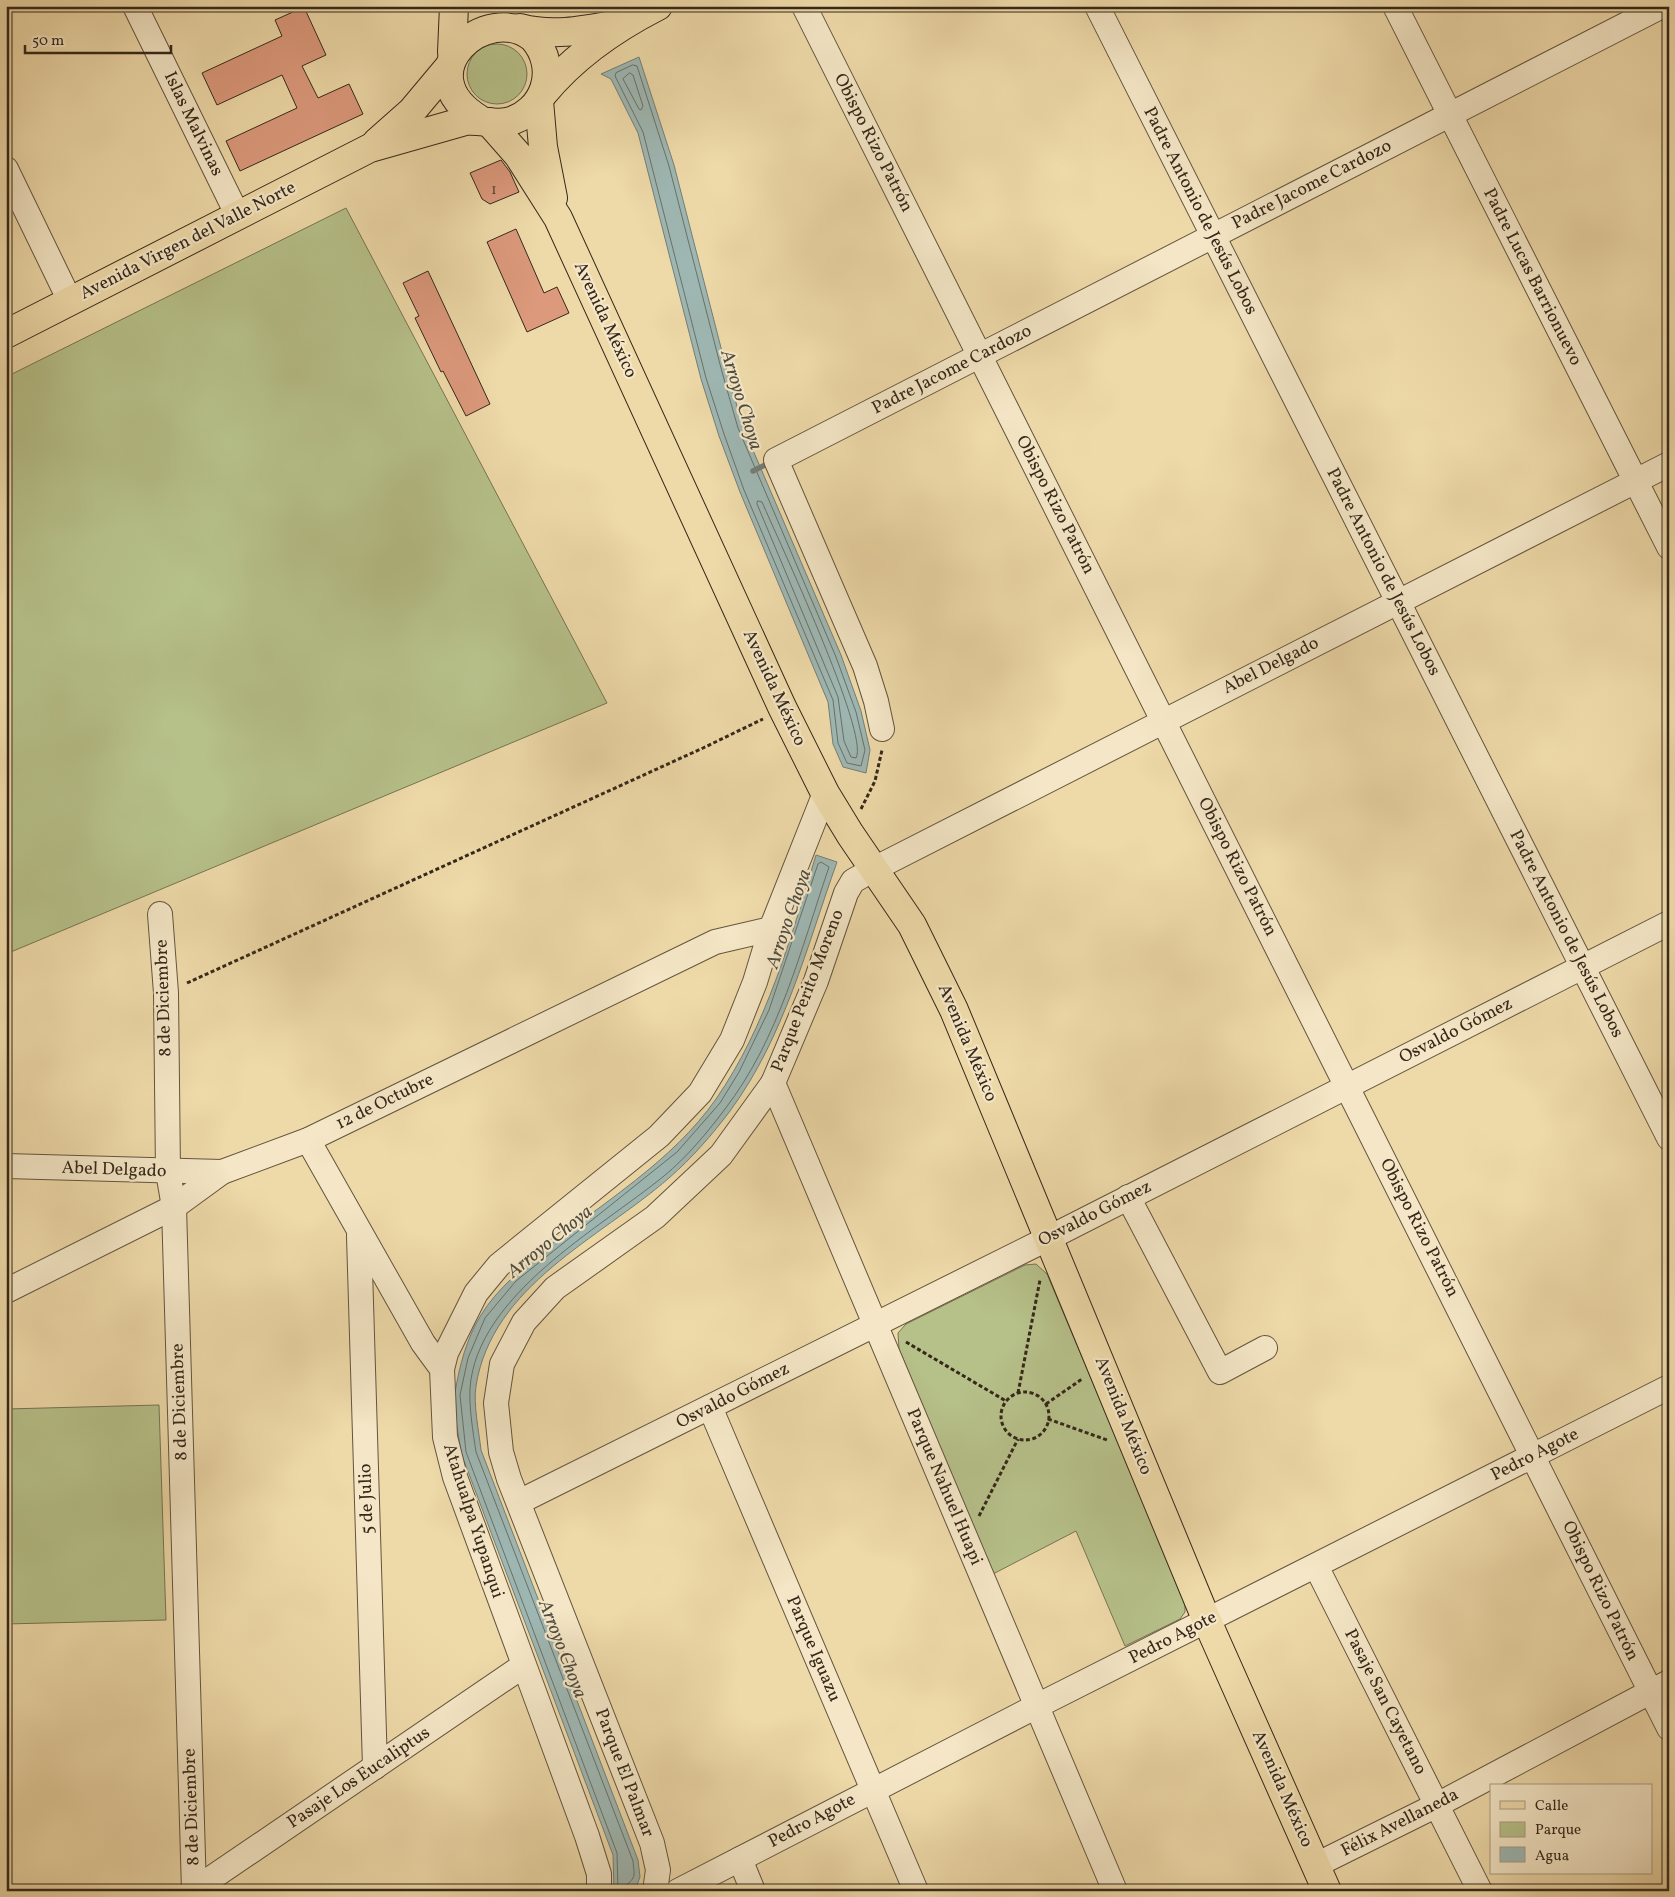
<svg xmlns="http://www.w3.org/2000/svg" width="1675" height="1897" font-family="Vollkorn,serif">
	<style>
		.green { fill: #b6c089; stroke: #767452 }
		.water { fill: #9eb7b3; stroke: #747e76 }
		.lines { fill: none; stroke-linecap: round; stroke-linejoin: round }
		.shore { stroke: #6a7066; stroke-width: 1 }
		.stream { stroke: #747e76; stroke-width: 5.5 }
		.building { fill: #dc997c; stroke: #35281a }
		.minor-casing { stroke: #63543e; stroke-width: 26 }
		.major-casing { stroke: #35281a; stroke-width: 30 }
		.path { stroke: #35281a; stroke-width: 3; stroke-dasharray: 4 2.5; stroke-linecap: butt }
		.minor { stroke: #f4e6c6; stroke-width: 24 }
		.major { stroke: #eed9a8; stroke-width: 28 }
		.labels { text-anchor: middle; dominant-baseline: central; stroke-width: 4.5; stroke-linejoin: round; paint-order: stroke }
		.number-label { font-size: 15px; fill: #5f4432 }
		.street-label { font-size: 18px; fill: #35281a; stroke: #f4e6c6 }
		.water-label { font-size: 19px; font-style: italic; fill: #4f4c40; stroke: #f4e6c6 }
	</style>
	<rect width="100%" height="100%" fill="#eed9a8"/>
	<filter id="stains"><feTurbulence type="fractalNoise" baseFrequency=".004" numOctaves="4"/><feColorMatrix values="0 0 0 0 .2 0 0 0 0 .09 0 0 0 0 .02 0 0 0 .5 -.17"/></filter>
	<radialGradient id="worn" r=".72"><stop offset=".6" stop-color="#630" stop-opacity="0"/><stop offset="1" stop-color="#630" stop-opacity=".3"/></radialGradient>
	<!-- green -->
	<g class="green">
		<circle cx="497" cy="74" r="30"/>
		<path d="M346,208L607,703L6,954V377Z"/>
		<path d="M1036,1264L1047,1274L1185,1602V1612L1180,1619L1125,1646L1076,1531L993,1574L899,1349L898,1333L906,1324L1025,1265Z"/>
		<path d="M159,1405L166,1620L6,1624V1409Z"/>
	</g>
	<!-- water -->
	<g class="water">
		<path d="M639,57L674,165L727,371L743,427L841,655L861,711L870,750L866,773L843,767L833,744L828,702L740,492L719,436L701,379L638,133L611,79L601,74Z"/>
		<path d="M816,855L837,862C807,946 784,1038 730,1111C712,1135 692,1158 669,1178C599,1239 492,1285 476,1386C473,1403 479,1432 481,1450L638,1860L640,1877L637,1885L624,1891H614L613,1855L461,1453C459,1435 453,1412 455,1393C459,1367 467,1337 481,1315C497,1289 522,1269 544,1250C603,1202 672,1162 716,1099C766,1027 791,938 816,855Z"/>
	</g>
	<g class="lines">
		<!-- shore -->
		<g class="shore">
			<path d="M633,65L637,66L669,166L722,372L738,428L836,657L856,712L865,750L861,766L847,763L838,743L833,700L744,490L724,434L706,378L643,132L615,76L616,73Z"/>
			<path d="M630,73L633,75L643,106L641,110L639,109L623,79Z"/>
			<path d="M758,501L762,502C777,537 870,734 856,758L851,757L844,741L838,697L757,504Z"/>
			<path d="M618,1891L617,1853L466,1452L460,1395L468,1358L485,1318L516,1281L677,1152L720,1103L739,1072L769,1010L818,864L821,862L829,867C801,949 779,1039 725,1109C707,1133 687,1157 664,1176C599,1229 477,1295 470,1388C469,1408 473,1432 476,1452L633,1861C634,1875 637,1877 625,1886L623,1891"/>
		</g>
		<!-- stream -->
		<path class="stream" d="M753,471L771,462"/>
	</g>
	<!-- building -->
	<g class="building">
		<path d="M304,7L326,55L302,66L318,98L349,84L363,114L240,171L226,141L297,108L282,75L217,105L202,73L282,36L275,20Z"/>
		<path d="M501,160L510,172L519,192L490,204L482,199L470,173Z"/>
		<path d="M516,229L544,293L557,287L569,313L527,332L487,242Z"/>
		<path d="M428,271L490,404L466,416L443,371L441,372L415,318L419,316L403,283Z"/>
	</g>
	<g class="lines">
		<!-- minor casing -->
		<g class="minor-casing">
			<g id="minor">
				<path d="M135,6L238,216"/>
				<path d="M804,6L1669,1728"/>
				<path d="M1097,6L1669,1138"/>
				<path d="M1395,6L1669,547"/>
				<path d="M6,169L70,301"/>
				<path d="M882,729L876,701L865,666L776,460L1662,6"/>
				<path d="M160,914L166,993L168,1172L174,1207L194,1891"/>
				<path d="M773,1083L1115,1891"/>
				<path d="M308,1140L423,1343L442,1369L445,1437L455,1477L587,1836L599,1874V1891"/>
				<path d="M6,1166L222,1172"/>
				<path d="M1128,1197L1220,1372L1265,1348"/>
				<path d="M359,1236L375,1767"/>
				<path d="M6,1291L174,1207L222,1172L308,1140L715,942L771,929"/>
				<path d="M442,1369L446,1353L476,1293L499,1265L659,1136L700,1093L732,1040L755,982L771,929L825,793"/>
				<path d="M710,1407L916,1891"/>
				<path d="M519,1502L1049,1238L1669,923"/>
				<path d="M1316,1566L1480,1891"/>
				<path d="M740,1859L753,1891"/>
				<path d="M1316,1865L1437,1805L1669,1682"/>
				<path d="M194,1890L523,1666"/>
				<path d="M655,1891L658,1870L652,1843L509,1479L501,1452L496,1403L502,1364L524,1322L555,1288L655,1217L721,1155L773,1083L816,981L846,893L853,881L874,869L1669,464"/>
				<path d="M678,1891L1037,1706L1669,1387"/>
			</g>
		</g>
		<!-- major casing -->
		<g class="major-casing">
			<g id="major">
				<path d="M520,28C553,37 585,30 618,24"/>
				<path d="M452,52L454,6"/>
				<path d="M543,94C574,56 615,28 658,6"/>
				<path d="M539,101L543,147L553,198"/>
				<path d="M489,122L518,155L558,218L782,707L825,793L850,834L912,925L954,1010L1207,1621L1327,1891"/>
				<path d="M377,142L412,111L448,68"/>
				<path d="M6,334L370,148L465,121C479,119 493,125 507,122C545,113 560,68 533,38C487,0 404,73 479,119"/>
			</g>
		</g>
		<!-- path -->
		<g class="path">
			<path d="M861,809L875,781L882,750"/>
			<path d="M187,983L703,748L763,719"/>
			<path d="M906,1342L1006,1401"/>
			<circle cx="1025" cy="1416" r="24"/>
			<path d="M1018,1393L1040,1280"/>
			<path d="M1046,1404L1082,1379"/>
			<path d="M1048,1419L1107,1440"/>
			<path d="M979,1516L1018,1439"/>
		</g>
		<!-- minor -->
		<use href="#minor" class="minor"/>
		<!-- major -->
		<use href="#major" class="major"/>
	</g>
	<g class="labels">
		<!-- number labels -->
		<g class="number-label">
			<text x="494" y="190">1</text>
		</g>
		<!-- street labels -->
		<g class="street-label">
			<text transform="translate(193 124) rotate(64)">Islas Malvinas</text>
			<text transform="translate(873 143) rotate(63)">Obispo Rizo Patrón</text>
			<text transform="translate(1312 185) rotate(-27)">Padre Jacome Cardozo</text>
			<text transform="translate(1200 211) rotate(63)">Padre Antonio de Jesús Lobos</text>
			<text transform="translate(188 241) rotate(-27)">Avenida Virgen del Valle Norte</text>
			<text transform="translate(1532 277) rotate(63)">Padre Lucas Barrionuevo</text>
			<text transform="translate(605 320) rotate(65)">Avenida México</text>
			<text transform="translate(952 370) rotate(-27)">Padre Jacome Cardozo</text>
			<text transform="translate(1055 505) rotate(63)">Obispo Rizo Patrón</text>
			<text transform="translate(1383 572) rotate(63)">Padre Antonio de Jesús Lobos</text>
			<text transform="translate(1271 666) rotate(-27)">Abel Delgado</text>
			<text transform="translate(774 688) rotate(65)">Avenida México</text>
			<text transform="translate(1237 867) rotate(63)">Obispo Rizo Patrón</text>
			<text transform="translate(1566 934) rotate(63)">Padre Antonio de Jesús Lobos</text>
			<text transform="translate(808 991) rotate(-69)">Parque Perito Moreno</text>
			<text transform="translate(164 998) rotate(-92)">8 de Diciembre</text>
			<text transform="translate(1456 1031) rotate(-27)">Osvaldo Gómez</text>
			<text transform="translate(967 1043) rotate(67)">Avenida México</text>
			<text transform="translate(385 1102) rotate(-26)">12 de Octubre</text>
			<text transform="translate(114 1170) rotate(2)">Abel Delgado</text>
			<text transform="translate(1095 1214) rotate(-27)">Osvaldo Gómez</text>
			<text transform="translate(1419 1228) rotate(63)">Obispo Rizo Patrón</text>
			<text transform="translate(733 1396) rotate(-27)">Osvaldo Gómez</text>
			<text transform="translate(180 1402) rotate(-92)">8 de Diciembre</text>
			<text transform="translate(1123 1416) rotate(68)">Avenida México</text>
			<text transform="translate(1535 1455) rotate(-27)">Pedro Agote</text>
			<text transform="translate(944 1487) rotate(67)">Parque Nahuel Huapi</text>
			<text transform="translate(367 1499) rotate(-92)">5 de Julio</text>
			<text transform="translate(473 1521) rotate(72)">Atahualpa Yupanqui</text>
			<text transform="translate(1600 1591) rotate(64)">Obispo Rizo Patrón</text>
			<text transform="translate(1173 1638) rotate(-27)">Pedro Agote</text>
			<text transform="translate(813 1649) rotate(67)">Parque Iguazu</text>
			<text transform="translate(1385 1702) rotate(63)">Pasaje San Cayetano</text>
			<text transform="translate(624 1773) rotate(69)">Parque El Palmar</text>
			<text transform="translate(359 1778) rotate(-34)">Pasaje Los Eucaliptus</text>
			<text transform="translate(1282 1789) rotate(66)">Avenida México</text>
			<text transform="translate(192 1807) rotate(-92)">8 de Diciembre</text>
			<text transform="translate(812 1821) rotate(-28)">Pedro Agote</text>
			<text transform="translate(1400 1823) rotate(-27)">Félix Avellaneda</text>
		</g>
		<!-- water labels -->
		<g class="water-label">
			<text transform="translate(741 400) rotate(73)">Arroyo Choya</text>
			<text transform="translate(789 919) rotate(-71)">Arroyo Choya</text>
			<text transform="translate(550 1242) rotate(-39)">Arroyo Choya</text>
			<text transform="translate(562 1649) rotate(69)">Arroyo Choya</text>
		</g>
	</g>
	<!-- margin -->
	<rect width="1675" height="1897" fill="none" stroke="#eed9a8" stroke-width="25"/>
	<rect x="8" y="8" width="1660" height="1882" fill="none" stroke="#35281a" stroke-width="2.5"/>
	<rect x="12" y="12" width="1650" height="1872" fill="none" stroke="#35281a"/>
	<!-- legend -->
	<rect x="1490" y="1784" width="162" height="90" fill="#f4e6c6" stroke="#a89a81"/>
	<rect x="1500" y="1801" width="25" height="8" fill="#eed9a8" stroke="#a89a81"/>
	<text x="1535" y="1810" font-size="15" fill="#35281a">Calle</text>
	<rect x="1500" y="1822" width="25" height="15" fill="#b6c089" stroke="#a89a81"/>
	<text x="1535" y="1834" font-size="15" fill="#35281a">Parque</text>
	<rect x="1500" y="1847" width="25" height="15" fill="#9eb7b3" stroke="#a89a81"/>
	<text x="1535" y="1860" font-size="15" fill="#35281a">Agua</text>
	<!-- scale -->
	<path d="M25 45v8h146v-8" fill="none" stroke="#35281a" stroke-width="2.5"/>
	<text x="32" y="45" font-size="15" fill="#35281a" stroke="#f4e6c6" stroke-width="4" paint-order="stroke">50 m</text>
	<rect width="100%" height="100%" filter="url(#stains)"/>
	<rect width="100%" height="100%" fill="url(#worn)"/>
</svg>
